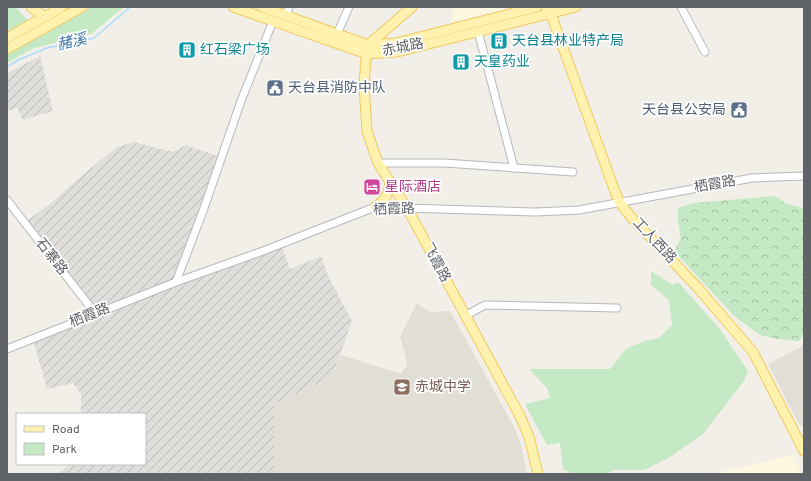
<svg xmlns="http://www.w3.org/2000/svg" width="811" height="481" font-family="Overpass,'Noto Sans SC',sans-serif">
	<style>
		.commercial { fill: #fef7e0 }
		.industrial { fill: url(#industrial-furrows) }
		.education { fill: #e1ded6 }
		.forest { fill: url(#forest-crowns) }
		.park { fill: #c5e8c5 }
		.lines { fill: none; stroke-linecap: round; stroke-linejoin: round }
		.stream { stroke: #aadaff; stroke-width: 1.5 }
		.minor-casing { stroke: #b5b8bc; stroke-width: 9 }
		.major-casing { stroke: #f2c960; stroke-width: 11 }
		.minor { stroke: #fff; stroke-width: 7 }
		.major { stroke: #fff2af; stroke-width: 9 }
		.labels { text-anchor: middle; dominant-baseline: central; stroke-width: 3.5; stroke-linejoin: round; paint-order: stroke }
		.culture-label { font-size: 14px; fill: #0d838f; stroke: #fff; text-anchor: start }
		.street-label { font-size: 14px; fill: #5f6368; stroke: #fff }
		.service-label { font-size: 14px; fill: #4e5e75; stroke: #fff; text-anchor: start }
		.hotel-label { font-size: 14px; fill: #b23c85; stroke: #fff; text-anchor: start }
		.education-label { font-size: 14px; fill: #785e54; stroke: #fff; text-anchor: start }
		.water-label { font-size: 15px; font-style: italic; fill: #4174aa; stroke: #fff }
	</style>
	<defs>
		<pattern id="industrial-furrows" width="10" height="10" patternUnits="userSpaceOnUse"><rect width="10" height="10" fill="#e0deda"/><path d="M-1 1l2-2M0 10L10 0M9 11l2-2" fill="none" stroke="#b9b8b5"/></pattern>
		<pattern id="forest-crowns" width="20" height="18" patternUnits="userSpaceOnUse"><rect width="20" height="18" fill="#c5e8c5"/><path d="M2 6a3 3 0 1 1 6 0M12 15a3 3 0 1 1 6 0" fill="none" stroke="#a3c0a4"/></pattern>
	</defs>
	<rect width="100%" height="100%" fill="#f1efe8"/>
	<!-- commercial -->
	<g class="commercial">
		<path d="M453,7H515L451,23Z"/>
		<path d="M793,455L802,474H711Z"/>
	</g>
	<!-- industrial -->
	<g class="industrial">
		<path d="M40,56L53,111L23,120L17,108L7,111V73Z"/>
		<path d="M134,142L173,152L186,145L221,157L176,281L281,244L290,269L321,256L329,278L352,321L332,378L274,404V474H57L70,464H145V414H81V394L73,383L47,389L33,339L95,313L24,223L51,203L73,183L117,147Z"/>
	</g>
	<!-- education -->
	<g class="education">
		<path d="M417,303L429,312L450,311L512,423L521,444L527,474H274V404L332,378L341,355L401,374L407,364L406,357L400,337Z"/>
		<path d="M804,344V425L800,426L768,364L801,347Z"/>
	</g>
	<!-- forest -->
	<path class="forest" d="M775,196L787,204L804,208V333L799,341L777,339L760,335L734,316L674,251L681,239L678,220V208L693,203Z"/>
	<!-- park -->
	<g class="park">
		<path d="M7,7H15L29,21L7,31Z"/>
		<path d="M91,7H124L91,34L34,48L7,63V54Z"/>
		<path d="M651,271L673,285L678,282L719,328L748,371L744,381L703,434L670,457L644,470H613L607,474H573L563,469L560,443L547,445L525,404L550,398L547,388L529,369H610L626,349L644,341L659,338L672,325L669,300L651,285Z"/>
	</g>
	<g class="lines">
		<!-- stream -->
		<path class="stream" d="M7,67L18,60L47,48L94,38L130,7"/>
		<!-- minor casing -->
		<g class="minor-casing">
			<g id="minor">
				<path d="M681,7L705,52"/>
				<path d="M286,16L289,7"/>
				<path d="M478,31L514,168"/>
				<path d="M337,34L349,7"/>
				<path d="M378,163H444L573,172"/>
				<path d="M7,200L95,313"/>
				<path d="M176,282L203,211L241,101L273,21"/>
				<path d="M465,316L485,305L617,308"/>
				<path d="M7,349L176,282L263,251L375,207L536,212L579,210L752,178L804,176"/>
			</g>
		</g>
		<!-- major casing -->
		<g class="major-casing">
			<g id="major">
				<path d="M31,7L45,17"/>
				<path d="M233,7L367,54L397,52L576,7"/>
				<path d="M262,7L368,45L396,43L537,7"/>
				<path d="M412,7L368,45L366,58L364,86L367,131L378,163L407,208L520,416L529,437L538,474"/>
				<path d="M546,7L552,17L614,189L620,203L631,217L698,288L753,352L804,451"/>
				<path d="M7,38L62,7"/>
				<path d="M7,49L82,7"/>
				<path d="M375,207C385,200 389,195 390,182"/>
			</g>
		</g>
		<!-- minor -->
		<use href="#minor" class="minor"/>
		<!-- major -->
		<use href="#major" class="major"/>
	</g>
	<!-- icons -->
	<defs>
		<g id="building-square" transform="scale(0.9)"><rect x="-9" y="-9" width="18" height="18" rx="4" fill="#0f9aa8" stroke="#fff"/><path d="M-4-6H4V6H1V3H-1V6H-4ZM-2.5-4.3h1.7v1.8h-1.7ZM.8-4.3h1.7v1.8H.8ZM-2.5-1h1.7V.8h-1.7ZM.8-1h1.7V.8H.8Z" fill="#fff"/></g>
		<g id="civic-square" transform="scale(0.9)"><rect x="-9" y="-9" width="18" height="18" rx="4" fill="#5c6f8a" stroke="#fff"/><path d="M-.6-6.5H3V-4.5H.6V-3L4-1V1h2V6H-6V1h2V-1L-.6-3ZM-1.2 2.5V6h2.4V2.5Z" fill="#fff"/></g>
		<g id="hotel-square" transform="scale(0.9)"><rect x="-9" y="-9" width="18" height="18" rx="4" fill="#d1479c" stroke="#fff"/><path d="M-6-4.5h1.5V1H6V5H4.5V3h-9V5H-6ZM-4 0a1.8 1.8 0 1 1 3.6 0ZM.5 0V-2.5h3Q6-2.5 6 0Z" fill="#fff"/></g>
		<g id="school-square" transform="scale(0.9)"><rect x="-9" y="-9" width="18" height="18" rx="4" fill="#8d6e63" stroke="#fff"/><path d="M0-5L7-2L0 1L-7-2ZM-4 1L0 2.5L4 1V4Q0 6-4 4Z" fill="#fff"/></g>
	</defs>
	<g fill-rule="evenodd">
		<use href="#building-square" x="499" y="41"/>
		<use href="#building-square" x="187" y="50"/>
		<use href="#building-square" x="461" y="62"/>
		<use href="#civic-square" x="275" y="88"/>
		<use href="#civic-square" x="739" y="110"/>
		<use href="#hotel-square" x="372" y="187"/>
		<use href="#school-square" x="402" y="387"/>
	</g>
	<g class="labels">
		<!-- culture labels -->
		<g class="culture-label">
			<text x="512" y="41">天台县林业特产局</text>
			<text x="200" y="50">红石梁广场</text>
			<text x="474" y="62">天皇药业</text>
		</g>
		<!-- street labels -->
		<g class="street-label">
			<text transform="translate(403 48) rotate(-11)">赤城路</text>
			<text transform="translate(715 185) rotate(-10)">栖霞路</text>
			<text transform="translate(394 210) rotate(-2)">栖霞路</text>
			<text transform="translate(654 241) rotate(47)">工人西路</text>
			<text transform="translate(51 257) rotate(52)">石寨路</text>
			<text transform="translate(436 263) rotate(62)">飞霞路</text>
			<text transform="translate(90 316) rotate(-22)">栖霞路</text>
		</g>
		<!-- service labels -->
		<g class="service-label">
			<text x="288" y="88">天台县消防中队</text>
			<text x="726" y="110" text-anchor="end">天台县公安局</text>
		</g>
		<!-- hotel labels -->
		<g class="hotel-label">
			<text x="385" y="187">星际酒店</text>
		</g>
		<!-- education labels -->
		<g class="education-label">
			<text x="415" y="387">赤城中学</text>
		</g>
		<!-- water labels -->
		<g class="water-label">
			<text transform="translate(72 43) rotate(-13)">赭溪</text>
		</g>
	</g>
	<!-- border -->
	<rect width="811" height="481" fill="none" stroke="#5f6368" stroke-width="16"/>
	<!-- legend -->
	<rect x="16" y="413" width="130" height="52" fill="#ffffff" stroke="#bfc1c3"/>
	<rect x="24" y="426" width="20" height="6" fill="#fff2af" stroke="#bfc1c3"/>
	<text x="52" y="433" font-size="12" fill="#5f6368">Road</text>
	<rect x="24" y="443" width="20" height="12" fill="#c5e8c5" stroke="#bfc1c3"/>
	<text x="52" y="453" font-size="12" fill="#5f6368">Park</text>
</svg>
